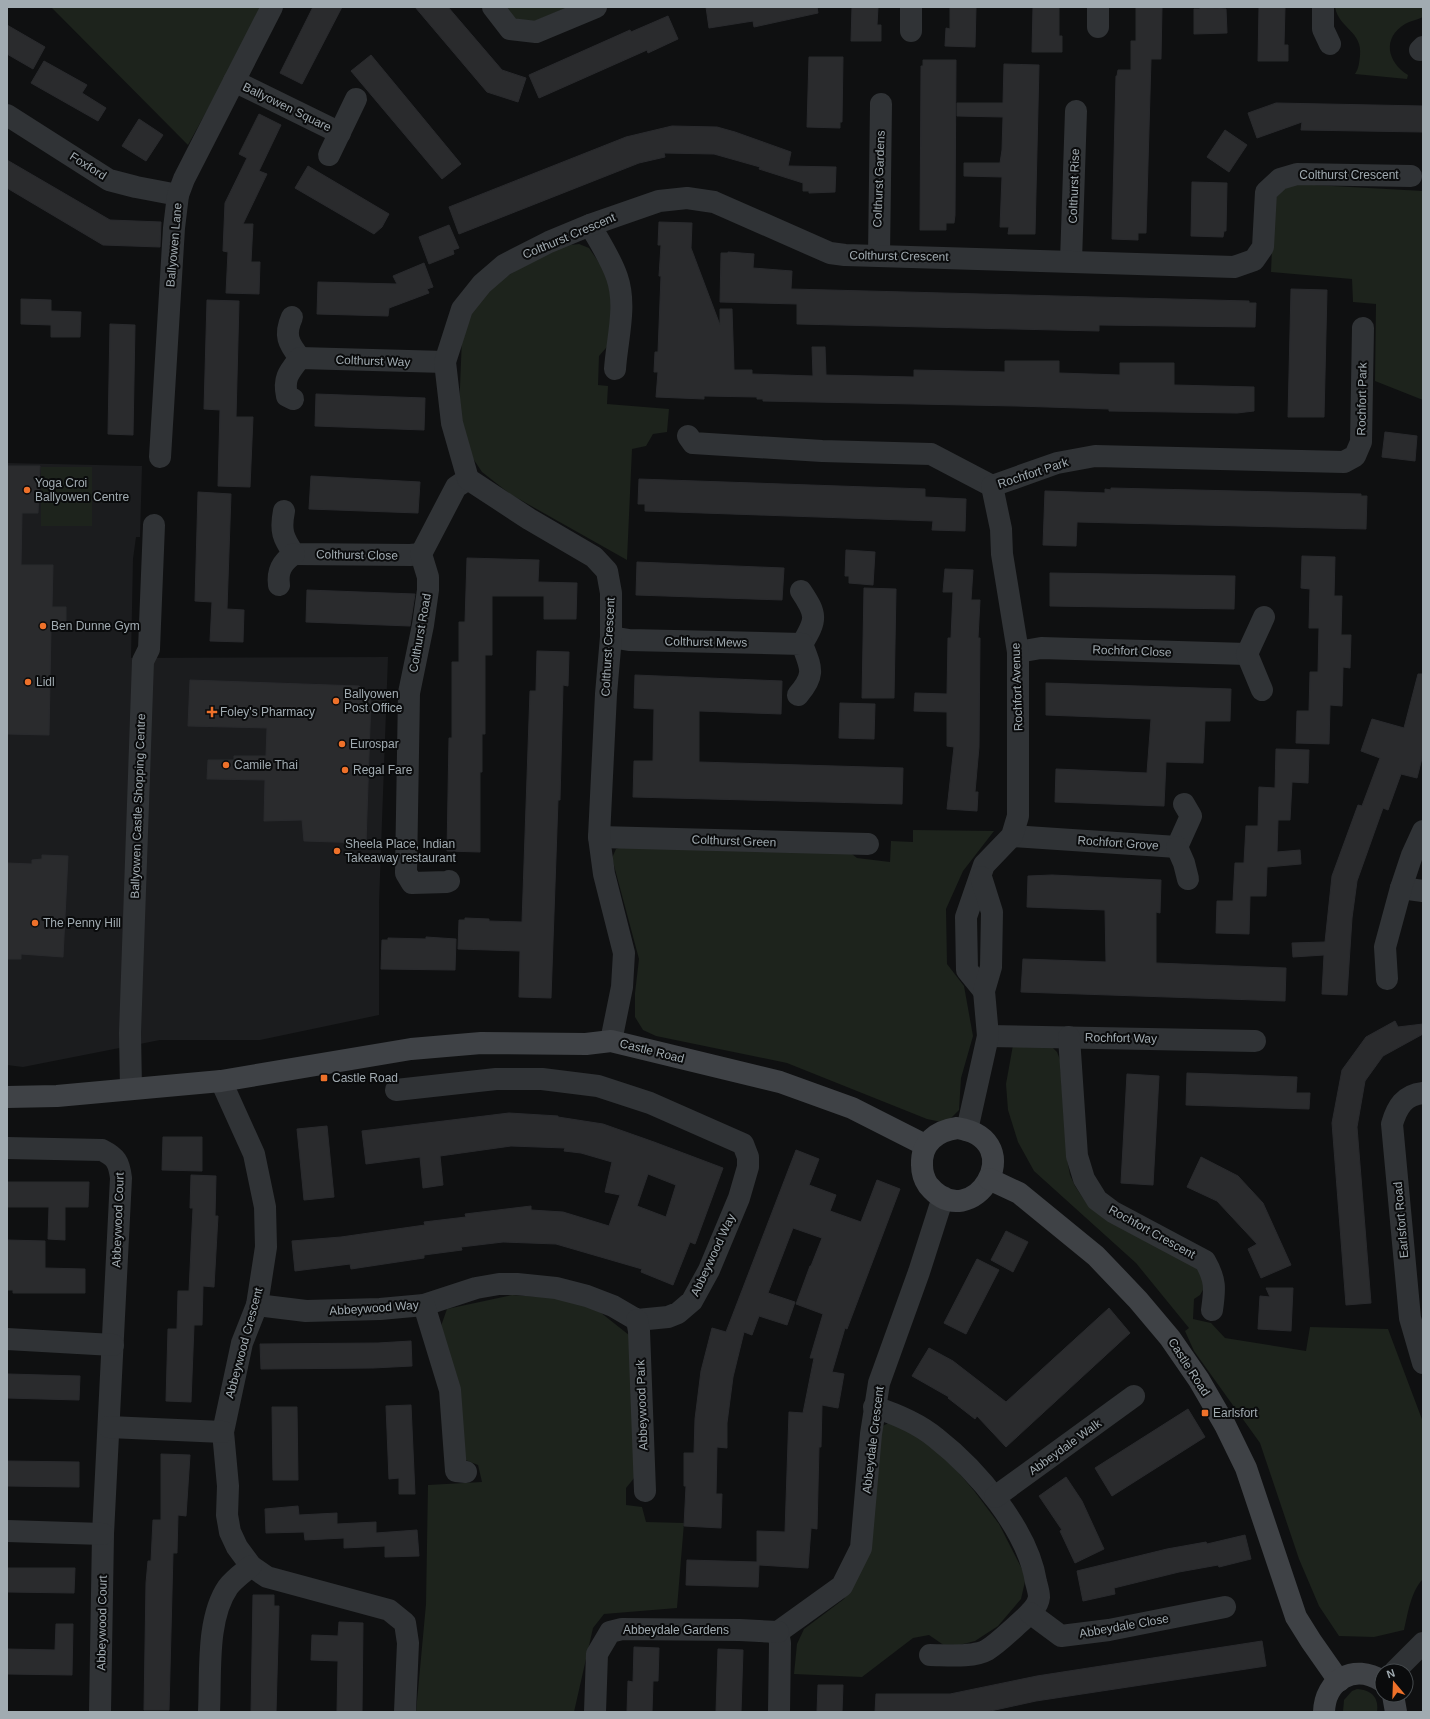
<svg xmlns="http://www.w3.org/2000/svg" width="1430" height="1719" font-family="Arial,sans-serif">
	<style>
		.built { fill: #1b1c1e }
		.green { fill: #1d231c }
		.building { fill: #2a2b2d; stroke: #292a2d; fill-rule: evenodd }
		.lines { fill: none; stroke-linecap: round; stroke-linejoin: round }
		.street { stroke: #303336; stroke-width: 22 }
		.secondary { stroke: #3f4246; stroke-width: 22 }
		.poi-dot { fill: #ee712a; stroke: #0a0b0c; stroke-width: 1.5 }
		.labels { text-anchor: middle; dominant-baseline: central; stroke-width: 4; stroke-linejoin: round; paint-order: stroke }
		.street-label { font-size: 12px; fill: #a1abb1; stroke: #0a0b0c }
		.poi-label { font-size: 12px; fill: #a1abb1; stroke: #0a0b0c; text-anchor: start }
	</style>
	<rect width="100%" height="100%" fill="#0f1011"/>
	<!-- built -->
	<path class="built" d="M7,463L142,466L140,537H136L133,559L131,658L388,657L379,903V1015L260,1040H160L23,1067L7,1065Z"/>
	<!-- green -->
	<g class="green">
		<path d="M51,7H264L188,145Z"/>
		<path d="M501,7H568L535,21L513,22Z"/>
		<path d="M1335,7H1423V17C1417,20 1410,21 1405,24C1382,38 1387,62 1408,75L1407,79L1355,74C1359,68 1359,63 1360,56C1363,31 1339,29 1335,7Z"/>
		<path d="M1296,184L1423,191V400L1375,381L1376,304L1353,302L1352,279L1271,272L1274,201L1282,188Z"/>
		<path d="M579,244L589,248L613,283L612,341L599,356L598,385L608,386L607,404L669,409L667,432L653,434L646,446L632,449L627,560L510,494L482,472L466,448L459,412L462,337L473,309L496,283L528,263L562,246Z"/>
		<rect x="41" y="467" width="51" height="59"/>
		<path d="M913,830L994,831L963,871L946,909L947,964L964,986L973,1036L961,1078L959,1110L946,1123L927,1119L787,1063L656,1036L643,1030L635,1017V993L639,959L612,858L616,849L627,845L848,851L857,858L890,862L891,841L913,842Z"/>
		<path d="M1013,1045L1052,1047L1057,1052L1060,1060L1067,1159L1070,1175L1075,1186L1087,1204L1196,1265L1202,1273L1204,1288L1200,1295L1194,1299L1193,1319L1211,1323L1225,1338L1306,1351L1310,1327L1388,1329L1423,1422V1579C1411,1591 1408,1613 1404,1630L1374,1637L1339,1636L1319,1606L1299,1559L1260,1443L1194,1351L1185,1331L1189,1328L1136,1263L1034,1171L1018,1142L1008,1110L1006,1084Z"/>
		<path d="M512,1295L557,1298L591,1305L629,1335L635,1477L626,1488V1505L642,1507L646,1522L684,1523L677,1608L604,1614L593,1628L574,1712H416L426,1604L428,1485L482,1482L478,1465L463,1459L441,1326L447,1309Z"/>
		<path d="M894,1420L938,1448L975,1492L999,1524L1026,1577L1021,1599L998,1626L975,1641L948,1648L929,1635L913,1638L862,1677L794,1674L797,1644L804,1629L844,1599L868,1554L877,1429Z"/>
		<path d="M1357,1689C1372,1690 1379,1698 1377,1712H1343L1344,1700L1352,1691Z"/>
	</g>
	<!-- building -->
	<g class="building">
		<path d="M313,7H342L302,84L280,73Z"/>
		<path d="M415,7H448L502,70L526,78L518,102L487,92Z"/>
		<path d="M706,7H817L818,13L754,27L753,21L709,28Z"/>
		<path d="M852,7H878L877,25H881V41H851Z"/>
		<path d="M950,7H976L975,47L945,46L946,28L950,29Z"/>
		<path d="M1033,7H1059V36H1062V52H1032Z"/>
		<path d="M1136,7H1162L1161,59H1151L1146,233H1138V240L1112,239L1116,76H1117L1118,70H1131V41H1136Z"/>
		<path d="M1200,7L1226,9L1227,33L1194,34V9H1200Z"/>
		<path d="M1259,7H1285L1284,45H1288V61H1258Z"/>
		<path d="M668,16L678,39L648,53L647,50L539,98L529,75L630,30L631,32Z"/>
		<path d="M7,25L45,47L33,69L7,54Z"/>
		<path d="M371,55L461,164L442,179L351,71Z"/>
		<path d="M809,57H843L842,122H840V128L807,127Z"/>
		<path d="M923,60H956L955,215L954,223H946V230H920L921,66H923Z"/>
		<path d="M44,61L87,85L82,93L106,108L98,121L31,83Z"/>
		<path d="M1004,64L1039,65L1035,234H1008L1009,227H1000L1002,177L964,176V163H1000L1002,150L1003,117L957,116V103H1003Z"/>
		<path d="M1276,103L1423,106V132L1301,130L1302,122L1257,138L1248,113Z"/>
		<path d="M259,114L281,125L259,171L267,174L243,224H253L251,262H260L259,294L226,293L228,252L223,251L225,203L247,158L239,154Z"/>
		<path d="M139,119L163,135L146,161L122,146Z"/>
		<path d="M672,126L717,127L735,132L791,152L788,166L836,167L835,192L809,193V191H803V183L759,169L760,167L714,154L664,153L665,157L639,163L459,234L449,207L626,137Z"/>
		<path d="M1225,130L1247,145L1229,172L1207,157Z"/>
		<path d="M7,160L110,220L161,222L160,247L103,245L7,188Z"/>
		<path d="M308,166L389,214L382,227L374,234L295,188Z"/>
		<path d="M1192,182L1227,183L1226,231H1224L1223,237L1191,236Z"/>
		<path d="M659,222L692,223L691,248L720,325V309H732L734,370H752V374L813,376L812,347H825L826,375L914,377V370L1005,372V361H1059V373L1120,375V363H1174V385L1254,387V411L1237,413L1109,411V409L1017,406L763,401V399H757V397L704,396V399L656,397L658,372H654L655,352H658L661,276H659L661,245H658Z"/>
		<path d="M449,225L459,248L453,250L454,254L429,264L419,237Z"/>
		<path d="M728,252L754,254L753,268L792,271L791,289L1249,301V303H1256L1255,327L1099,325V331L797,324V304L720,302L721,253H728Z"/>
		<path d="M424,263L433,287L427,289L429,293L389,308L388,316L317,314L318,282L397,284L393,276Z"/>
		<path d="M1291,289L1327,290L1324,417H1288Z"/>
		<path d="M21,299L51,300V311L81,312L80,337H51V325L21,324Z"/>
		<path d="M207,300L239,301L236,417H253L250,487L218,486L220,410L204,409Z"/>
		<path d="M110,324L135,325L133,435L108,434Z"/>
		<path d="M316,394L425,398L424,430L315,426Z"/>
		<path d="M1385,432L1417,436L1415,461L1382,457Z"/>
		<path d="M7,466H40L38,513H22L21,565H53L52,607H66V629L51,628L49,735L7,734Z"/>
		<path d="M311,476L420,482L418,513L309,509Z"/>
		<path d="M639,479L925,489V497L966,499L965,531L932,530L933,521L645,511V504H638Z"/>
		<path d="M1111,488L1361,494V496H1367L1366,529L1077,522L1076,546L1043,545L1045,491L1105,493V489L1111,490Z"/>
		<path d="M198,492L231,494L227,609L244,610L243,642L210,641L212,602L195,601Z"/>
		<path d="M846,550L875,552L873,585L849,583V576H845Z"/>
		<path d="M1302,556L1335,557L1334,596H1342L1341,635H1351L1350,668L1343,667L1342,706L1330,705L1329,744L1296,743L1297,711H1309L1310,672H1318L1319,628H1309L1310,589L1301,588Z"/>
		<path d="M467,558L539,560L538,582L577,583L576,619H544V596H492V655H485V734H482V772H480V852L447,851L449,738H452V662H459V622H465Z"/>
		<path d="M637,562L784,568L782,600L636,595Z"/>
		<path d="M945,569L973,570L971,600H980L978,638H980L979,747L975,792H978L977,811L947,809L954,747L947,746V712L914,711L915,693L947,694L948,638H951L953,592H943Z"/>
		<path d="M1050,573L1235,576L1234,609L1050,606Z"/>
		<path d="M864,588L896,589L894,698H862Z"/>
		<path d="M307,590L415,594L410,626L306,622Z"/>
		<path d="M537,651L569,652L568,686L563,685L560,800H558L551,998L519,997L520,951L458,949L459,920H465V918L489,919V921L522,922L530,691H536Z"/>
		<path d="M1418,674H1423V754L1417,778L1401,774L1388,810L1383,808L1357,881L1352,918L1347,995L1322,994L1324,955L1293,957L1292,943L1325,942L1332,876L1358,805L1362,806L1380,758L1361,751L1372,719L1404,728Z"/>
		<path d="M635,675L782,681L781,714L699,711V762L903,768L902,804L633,797L634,761H653L654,709L634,708Z"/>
		<path d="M190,680L359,686L371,698L366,843L304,841L302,820L264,821L265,780L207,779L208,760H234V756H266L267,728L188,726Z"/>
		<path d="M1046,683L1231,689L1230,721H1205L1203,763L1166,762L1164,806L1055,802L1056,769L1147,773L1151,719L1046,715Z"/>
		<path d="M840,703L875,704L874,739L839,738Z"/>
		<path d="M1276,749L1309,750L1308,783L1292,782L1290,820H1278L1277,852L1300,850L1301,864L1267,867L1266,896H1250L1249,934L1216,933L1217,901H1233L1235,863H1244L1246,826H1258L1259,787L1275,788Z"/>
		<path d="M42,855L68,856L63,957L21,954V959H7V863L32,864V860L42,859Z"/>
		<path d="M1052,875L1161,880L1160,913L1156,912V963L1286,968L1285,1001L1021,992L1023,959L1106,962L1105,910L1027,907L1028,876Z"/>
		<path d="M426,937L456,939L455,970L381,969L382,940H388V938L426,939Z"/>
		<path d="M1395,1021L1398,1027L1423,1024V1034L1383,1056L1365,1081L1357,1127L1371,1303L1346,1305L1332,1123L1342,1070L1366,1037Z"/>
		<path d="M1187,1073L1297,1077L1296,1093H1310L1309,1109L1186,1105Z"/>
		<path d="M1127,1074L1159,1076L1153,1185L1121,1183Z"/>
		<path d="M509,1113L558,1116V1117L603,1124L654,1142L723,1168L695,1244L690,1242L673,1285L641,1272L642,1269L556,1244L503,1242L461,1247L462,1250L424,1255V1258L384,1264L351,1269L350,1264L295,1271L292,1241L341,1237L425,1225L424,1222L466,1217L465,1214L531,1206V1210L563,1212L609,1226L620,1195L605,1192L612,1162L581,1153L564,1151L565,1148L511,1146L440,1156L443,1185L423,1188L420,1157L366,1164L362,1131ZM648,1174L676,1185L666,1217L637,1206Z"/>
		<path d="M327,1126L334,1197L304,1200L297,1129Z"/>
		<path d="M163,1137H202V1171L162,1170Z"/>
		<path d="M796,1150L819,1159L809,1185L836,1195L830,1211L861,1222L877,1180L900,1189L847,1329L845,1328L832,1372L844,1374L838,1408L822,1405L821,1447H819L817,1529L811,1528L808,1568L759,1565L758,1587L686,1585L687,1560L757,1562V1531L785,1532L789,1412L803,1413L814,1358H810L823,1314L796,1304L810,1266H811L822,1238L793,1228L768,1293L795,1302L787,1325L759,1316L752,1335L744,1332L733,1377L727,1423V1448L717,1447L716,1494H722L721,1528L684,1526L686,1486H684V1453H694L695,1419L701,1371L712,1328L726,1332Z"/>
		<path d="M1201,1157L1238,1176L1263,1203L1291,1265L1261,1278L1248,1249L1257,1244L1217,1201L1187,1187Z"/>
		<path d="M191,1175L216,1176L215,1216H218L214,1287L203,1286L202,1325H194L191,1402L166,1401L168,1329H177L178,1291H189L193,1208H190Z"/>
		<path d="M7,1182H89L88,1207H65V1240L48,1239L49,1207H7Z"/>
		<path d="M1006,1231L1028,1242L1013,1272L991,1260Z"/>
		<path d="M7,1240L45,1241V1268L85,1269V1293H13V1290H7Z"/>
		<path d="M977,1259L999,1270L966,1334L944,1323Z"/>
		<path d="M1266,1288H1293L1291,1331L1258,1329L1260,1296L1270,1297Z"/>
		<path d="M1109,1308L1130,1333L1006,1447L977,1416L975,1419L948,1398L949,1397L912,1376L929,1348L953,1361L1006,1402Z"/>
		<path d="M411,1341L412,1366L373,1368L261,1369L260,1344L378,1343Z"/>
		<path d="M8,1374L80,1376L79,1400L7,1398Z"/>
		<path d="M411,1405L415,1494H399V1478L389,1479L386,1406Z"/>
		<path d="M272,1407H297L298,1480H273Z"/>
		<path d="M1188,1409L1205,1437L1112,1496L1095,1468Z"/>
		<path d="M161,1454L190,1455L186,1516L178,1515L177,1553H173L169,1710H144L146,1583L148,1561H151L153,1520H161Z"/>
		<path d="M7,1461L79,1462V1487L7,1486Z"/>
		<path d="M1066,1477L1082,1501L1104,1549L1075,1563L1060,1531L1062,1530L1039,1496Z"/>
		<path d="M298,1506L299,1515L337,1513V1524L376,1522V1533L417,1530L419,1556L385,1557V1546L344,1548V1538L305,1540L304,1532L266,1533L265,1509Z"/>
		<path d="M1245,1535L1251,1559L1219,1567L1218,1565L1179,1572L1114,1588L1115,1594L1083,1601L1077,1571L1167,1549L1206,1542L1207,1544Z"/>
		<path d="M7,1568H75L74,1593L7,1592Z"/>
		<path d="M253,1595H274V1606H279L276,1712H251Z"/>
		<path d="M339,1622L363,1623L362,1712H337L338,1661L311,1660L312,1635L338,1636Z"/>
		<path d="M56,1624H73L72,1675L7,1674V1649L55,1650Z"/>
		<path d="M1262,1641L1266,1666L1036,1701L986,1712H875L876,1694H950L1037,1676Z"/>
		<path d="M634,1647L659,1648L658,1681H653L652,1712H627L628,1681L633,1682Z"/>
		<path d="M718,1649L743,1650L741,1712H716Z"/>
		<path d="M818,1685H843L842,1712H817Z"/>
	</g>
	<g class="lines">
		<!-- street -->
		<g class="street">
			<path d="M493,7L510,29L536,32L596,7"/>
			<path d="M1098,7V27"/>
			<path d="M1323,7V29L1330,44"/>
			<path d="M911,31V7"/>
			<path d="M1420,50L1423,47"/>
			<path d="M234,81L340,133"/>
			<path d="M7,115L109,180L136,187L178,195"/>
			<path d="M329,155L356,99"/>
			<path d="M590,225C599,241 611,259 617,277C627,306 617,339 615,369"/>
			<path d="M879,255L881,104"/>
			<path d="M1071,261L1076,111"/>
			<path d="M292,317C284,335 288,343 300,358"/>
			<path d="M293,399L287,396C283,378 289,372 300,358L445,362"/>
			<path d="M688,436L693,443L822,451L931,454L992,486L1057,463L1095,456L1344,462L1355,456L1361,442L1363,328"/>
			<path d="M160,457L174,228L178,195L184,179L272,7"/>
			<path d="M284,511C280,531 283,538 294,554L410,555L421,554"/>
			<path d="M279,585C277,571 282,562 294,554"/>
			<path d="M801,591C817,615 817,619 802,644"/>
			<path d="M611,637L629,640L802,644C811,668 816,674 798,695"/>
			<path d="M1018,652L1041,648L1247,654"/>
			<path d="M1262,690L1247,654L1264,617"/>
			<path d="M1012,836L1177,847L1191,816L1184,804"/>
			<path d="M599,837L868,844"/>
			<path d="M1177,847L1184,863L1188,879"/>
			<path d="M449,881L447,882L412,883L406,873L409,693L423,625L428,590V577L421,554L456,487L468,479"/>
			<path d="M1401,888L1423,891"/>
			<path d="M1387,979L1385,947L1401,888L1412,855L1423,831"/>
			<path d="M984,991L967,970L966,917L984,865L1012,836L1018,816V652L1002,554L1001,529L992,486"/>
			<path d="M988,1036L1255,1041"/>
			<path d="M1069,1037L1077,1156L1084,1179L1097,1200L1113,1212L1205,1261C1216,1280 1215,1289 1212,1310"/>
			<path d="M611,1041L622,987L624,953L604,874L599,837L606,694L611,637V593L607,571L594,557L529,519L468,479L452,423L445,362L462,309L482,284L504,265L549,242L590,225L659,201L687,198L714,202L830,253L845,255L1234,267L1254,260L1263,247L1266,192L1280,179L1297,174L1411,176"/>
			<path d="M221,1081L254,1154L265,1207L266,1247L257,1305L242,1343L223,1432L228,1486L227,1515L230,1532L237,1547L251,1566L267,1577L389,1610L405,1623L408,1643L405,1712"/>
			<path d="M131,1089L130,1033L143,661L149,649L154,525"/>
			<path d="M1423,1093C1404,1095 1397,1107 1392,1124L1410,1318L1423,1363"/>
			<path d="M967,1130L988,1036L984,991L991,967L992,912L981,877"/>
			<path d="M7,1148L102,1150C116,1157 119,1162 121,1178L103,1534L100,1712"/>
			<path d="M257,1305L306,1311L380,1309L424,1305L476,1288L499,1284H517L556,1288L587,1296L613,1306L637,1320L668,1317L678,1313L692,1301L709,1270L739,1198L748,1167V1157L743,1144L650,1103L598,1086L542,1079H496L396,1090"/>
			<path d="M424,1305L450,1390L456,1471L466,1472"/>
			<path d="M637,1320L639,1331L645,1491"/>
			<path d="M7,1339L113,1345"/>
			<path d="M874,1407C896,1414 918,1423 936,1438C977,1470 1028,1530 1036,1582C1037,1586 1039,1592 1039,1597C1038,1609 1023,1619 1015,1627C1006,1635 997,1644 987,1650C973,1658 945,1655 930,1655"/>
			<path d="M109,1427L223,1432"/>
			<path d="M995,1497L1134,1396"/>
			<path d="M7,1531L103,1534"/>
			<path d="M1030,1613L1061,1636L1109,1630L1225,1607"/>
			<path d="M778,1632L842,1586L861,1548L871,1434L879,1383L919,1272L943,1197"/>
			<path d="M778,1632L780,1643L779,1712"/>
			<path d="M1395,1671L1423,1643"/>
			<path d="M209,1712C211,1673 206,1619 228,1587C234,1579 244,1572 251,1566"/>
			<path d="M595,1712L597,1654L610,1632L622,1629L740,1630L778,1632"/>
		</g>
		<!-- secondary -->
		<g class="secondary">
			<path d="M7,1097L57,1096L221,1081L411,1049L481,1043L586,1044L611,1041L780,1082L852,1108L925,1145"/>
			<path d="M957,1128C1033,1140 972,1239 928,1185C924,1179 922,1172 922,1165C921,1142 937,1131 957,1128Z"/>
			<path d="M989,1179L1019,1193L1096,1256L1138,1300L1170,1338L1199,1380L1225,1425L1246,1468L1296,1617L1311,1641L1339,1681"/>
			<path d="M1393,1695L1396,1712"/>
			<path d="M1324,1712C1325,1680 1354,1663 1382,1681"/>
		</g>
	</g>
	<!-- markers -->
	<g class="poi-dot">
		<circle cx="27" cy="490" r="4"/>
		<circle cx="43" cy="626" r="4"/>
		<circle cx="28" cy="682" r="4"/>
		<circle cx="336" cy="701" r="4"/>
		<path d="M210 706h4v4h4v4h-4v4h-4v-4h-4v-4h4z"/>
		<circle cx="342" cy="744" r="4"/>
		<circle cx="226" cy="765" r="4"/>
		<circle cx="345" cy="770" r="4"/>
		<circle cx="337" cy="851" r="4"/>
		<circle cx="35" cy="923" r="4"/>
		<rect x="320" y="1074" width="8" height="8" rx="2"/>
		<rect x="1201" y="1409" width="8" height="8" rx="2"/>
	</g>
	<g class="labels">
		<!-- street labels -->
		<g class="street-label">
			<text transform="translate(287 107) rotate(26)">Ballyowen Square</text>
			<text transform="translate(88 166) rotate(32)">Foxford</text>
			<text x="1349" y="175">Colthurst Crescent</text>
			<text transform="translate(879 179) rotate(-88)">Colthurst Gardens</text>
			<text transform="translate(1074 186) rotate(-88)">Colthurst Rise</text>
			<text transform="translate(569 236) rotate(-23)">Colthurst Crescent</text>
			<text transform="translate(174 245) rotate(-85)">Ballyowen Lane</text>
			<text transform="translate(899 256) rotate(1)">Colthurst Crescent</text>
			<text transform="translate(373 361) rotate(2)">Colthurst Way</text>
			<text transform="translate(1362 399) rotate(-89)">Rochfort Park</text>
			<text transform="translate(1033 473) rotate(-18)">Rochfort Park</text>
			<text transform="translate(357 555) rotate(1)">Colthurst Close</text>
			<text transform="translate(420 633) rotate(-80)">Colthurst Road</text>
			<text transform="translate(706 642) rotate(1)">Colthurst Mews</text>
			<text transform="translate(608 647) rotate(-87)">Colthurst Crescent</text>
			<text transform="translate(1132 651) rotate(2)">Rochfort Close</text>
			<text transform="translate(1017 687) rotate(-92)">Rochfort Avenue</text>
			<text transform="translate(138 806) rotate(-88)">Ballyowen Castle Shopping Centre</text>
			<text transform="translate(734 841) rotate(2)">Colthurst Green</text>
			<text transform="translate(1118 843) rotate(4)">Rochfort Grove</text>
			<text transform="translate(1121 1038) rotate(1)">Rochfort Way</text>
			<text transform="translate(652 1051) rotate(14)">Castle Road</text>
			<text transform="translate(118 1220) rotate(-88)">Abbeywood Court</text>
			<text transform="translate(1401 1220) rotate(-95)">Earlsfort Road</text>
			<text transform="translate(1152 1232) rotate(29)">Rochfort Crescent</text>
			<text transform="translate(713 1255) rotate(-65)">Abbeywood Way</text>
			<text transform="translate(374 1308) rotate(-4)">Abbeywood Way</text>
			<text transform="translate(244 1343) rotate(-75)">Abbeywood Crescent</text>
			<text transform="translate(1189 1367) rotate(57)">Castle Road</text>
			<text transform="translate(642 1405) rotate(-92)">Abbeywood Park</text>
			<text transform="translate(873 1440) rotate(-83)">Abbeydale Crescent</text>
			<text transform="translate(1065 1447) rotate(-36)">Abbeydale Walk</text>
			<text transform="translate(102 1623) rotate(-89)">Abbeywood Court</text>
			<text transform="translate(1124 1626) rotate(-10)">Abbeydale Close</text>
			<text x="676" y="1630">Abbeydale Gardens</text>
		</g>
		<!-- poi labels -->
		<g class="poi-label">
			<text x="35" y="483">Yoga Croi<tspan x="35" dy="14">Ballyowen Centre</tspan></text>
			<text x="51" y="626">Ben Dunne Gym</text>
			<text x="36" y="682">Lidl</text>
			<text x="344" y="694">Ballyowen<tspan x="344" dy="14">Post Office</tspan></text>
			<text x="220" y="712">Foley's Pharmacy</text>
			<text x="350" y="744">Eurospar</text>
			<text x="234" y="765">Camile Thai</text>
			<text x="353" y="770">Regal Fare</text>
			<text x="345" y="844">Sheela Place, Indian<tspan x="345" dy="14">Takeaway restaurant</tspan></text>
			<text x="43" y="923">The Penny Hill</text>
			<text x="332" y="1078">Castle Road</text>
			<text x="1213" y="1413">Earlsfort</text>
		</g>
	</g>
	<!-- border -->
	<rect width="1430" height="1719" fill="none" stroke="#a1abb1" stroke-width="16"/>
	<!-- north arrow -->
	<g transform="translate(1394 1683) rotate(341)"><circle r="19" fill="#0a0b0c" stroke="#464b4e"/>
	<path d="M0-3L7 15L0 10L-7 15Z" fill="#ee712a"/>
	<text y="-6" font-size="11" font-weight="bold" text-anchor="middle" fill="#a1abb1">N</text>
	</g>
</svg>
